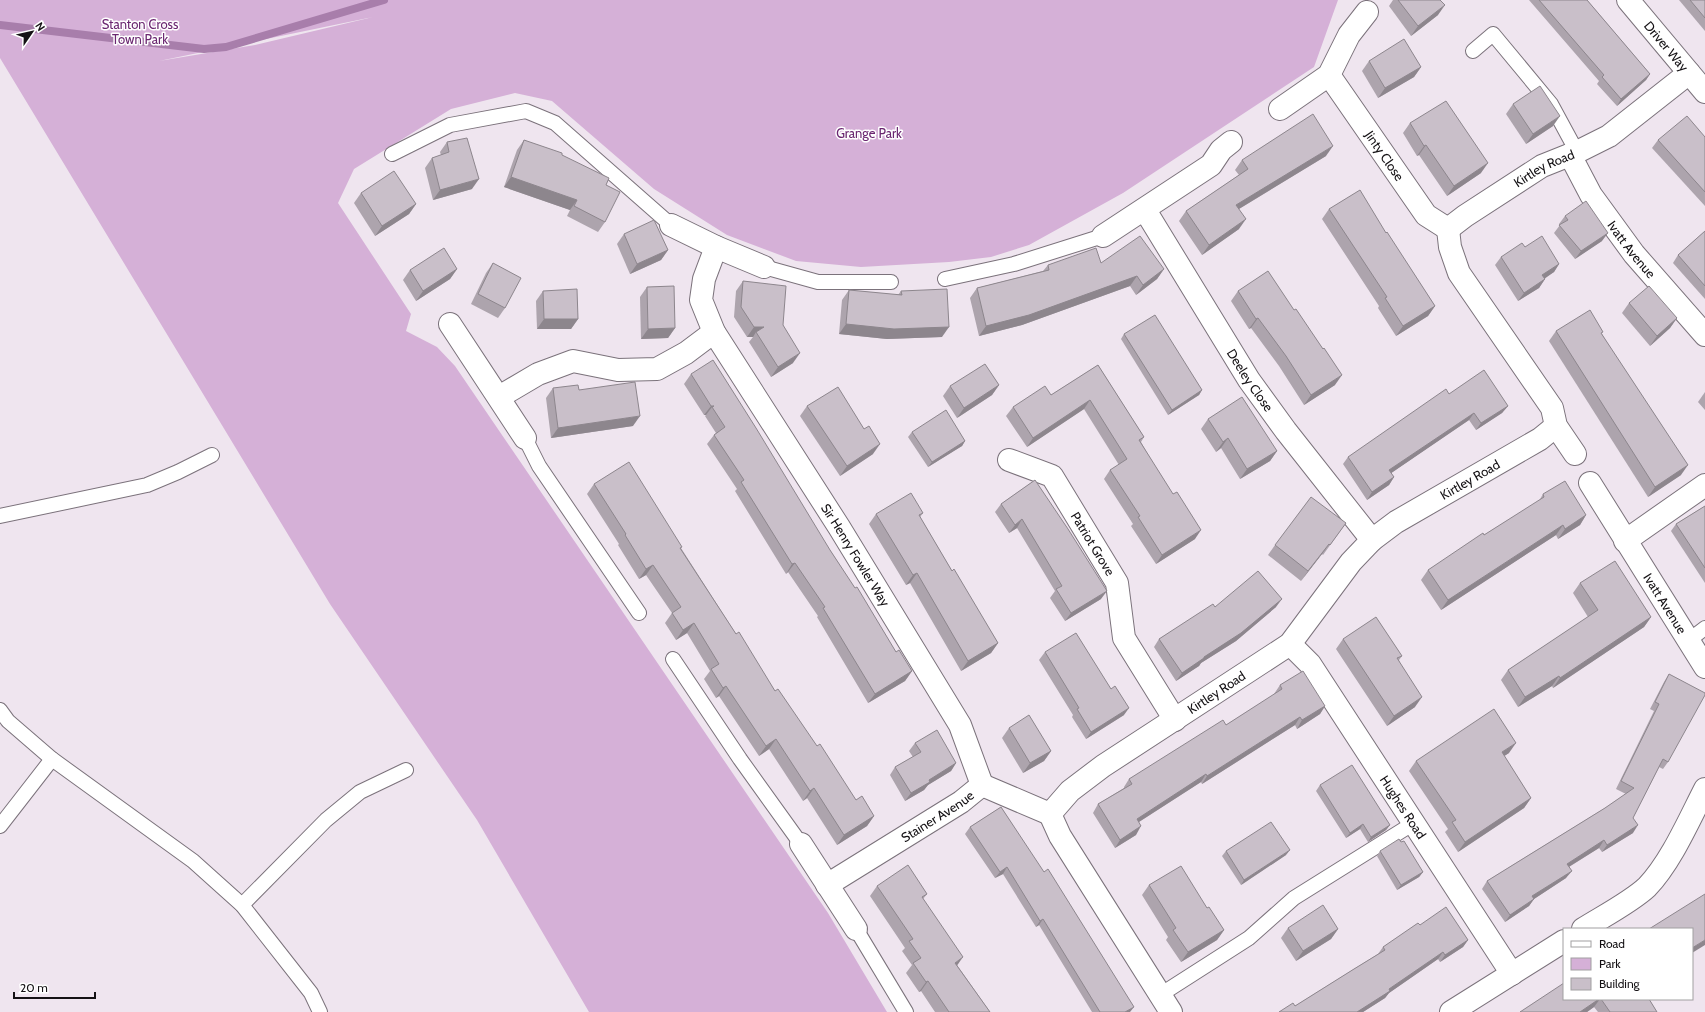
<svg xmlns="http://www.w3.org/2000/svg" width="1705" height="1012" font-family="Cabin,sans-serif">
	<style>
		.green { fill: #d5b0d7; fill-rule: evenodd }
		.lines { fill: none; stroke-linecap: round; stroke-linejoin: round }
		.stream { stroke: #a87eab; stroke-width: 8 }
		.service-casing { stroke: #7b727b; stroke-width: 16 }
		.minor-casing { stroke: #7b727b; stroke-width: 24 }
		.secondary-casing { stroke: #7b727b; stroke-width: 24 }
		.service { stroke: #fff; stroke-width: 14 }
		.minor { stroke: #fff; stroke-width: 22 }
		.secondary { stroke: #fff; stroke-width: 22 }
		.wall { fill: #ada4ad }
		.shaded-wall { fill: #8d868d }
		.building { fill: #c9bfc9; stroke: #8d868d }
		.labels { text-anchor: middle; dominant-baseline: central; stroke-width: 3; stroke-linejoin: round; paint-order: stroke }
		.park-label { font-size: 13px; fill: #6a2670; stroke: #fff }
		.street-label { font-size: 13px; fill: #141114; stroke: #fff }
	</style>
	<rect width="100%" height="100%" fill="#efe5ef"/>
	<!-- green -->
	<path class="green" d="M0,0H1338L1314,67L1123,193L1029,245L991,257L949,262L861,267L796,261L727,235L654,189L552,101L515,93L451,109L354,169L338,203L411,314L406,331L437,347L455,366L828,913L887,1012H589L477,820L330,604L0,58ZM373,17L255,45L159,61Z"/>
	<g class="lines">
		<!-- stream -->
		<path class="stream" d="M0,25L204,49L226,47L384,0"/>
		<!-- service casing -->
		<g class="service-casing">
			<g id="service">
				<path d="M1473,51L1493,34L1551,104L1577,152"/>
				<path d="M392,154L450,125L526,111L555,123L671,225"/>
				<path d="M764,267L818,282H891"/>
				<path d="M945,279L1014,264L1103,236"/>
				<path d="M525,438L539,466L639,613"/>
				<path d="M0,516L147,485L178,472L212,455"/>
				<path d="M1688,641L1705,628"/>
				<path d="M673,659L740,759L801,844"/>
				<path d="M0,710L8,721L52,759L193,861L242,905L311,993L320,1012"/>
				<path d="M0,826L52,759"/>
				<path d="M242,905L326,820L360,792L406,770"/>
				<path d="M856,929L906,1012"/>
				<path d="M1160,995L1249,938L1294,898L1414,823"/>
			</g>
		</g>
		<!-- minor casing -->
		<g class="minor-casing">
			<g id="minor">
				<path id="s1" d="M1329,75L1426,215L1448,229"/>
				<path d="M1280,109L1329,75L1349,35L1367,12"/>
				<path id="s2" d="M1570,155L1591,195L1634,254L1705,335"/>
				<path id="s3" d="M1145,210L1249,380L1286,431L1372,540"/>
				<path d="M671,225L716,247L764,267"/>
				<path id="s4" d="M1448,229L1465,216L1542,166L1577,152L1609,136L1689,73"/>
				<path d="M1448,229L1450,247L1459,273L1552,408L1556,426L1575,454"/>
				<path d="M1103,236L1211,165L1221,150L1231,142"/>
				<path id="s5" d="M716,247L704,279L701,300L714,332L839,527L960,725L982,785"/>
				<path d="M450,324L525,438"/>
				<path d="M499,397L538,374L573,361L618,370L657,369L686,353L714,332"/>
				<path id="s6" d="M1009,460L1052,476L1117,583L1124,638L1175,720"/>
				<path id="s7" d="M1590,483L1705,667"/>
				<path d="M1625,541L1705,485"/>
				<path id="s8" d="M1290,644L1310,664L1512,974"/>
				<path d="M982,785L1050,814"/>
				<path id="s9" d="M1050,814L1070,791L1103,766L1290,644L1351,562L1372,540L1396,522L1540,439L1556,426"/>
				<path d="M1050,814L1060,836L1171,1012"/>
				<path d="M801,844L856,929"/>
				<path id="s10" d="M827,885L961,802L982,785"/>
			</g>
		</g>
		<!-- secondary casing -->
		<g class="secondary-casing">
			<g id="secondary">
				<path id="s11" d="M1628,0L1705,92"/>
				<path d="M1583,929C1602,917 1631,902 1647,887C1671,862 1689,820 1705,789"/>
				<path d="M1451,1012L1564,941"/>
			</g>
		</g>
		<!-- service -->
		<use href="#service" class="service"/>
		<!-- minor -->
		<use href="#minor" class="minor"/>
		<!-- secondary -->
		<use href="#secondary" class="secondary"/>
	</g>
	<!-- wall -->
	<g class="wall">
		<path d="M1393,0H1440L1438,15L1411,36L1389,6Z"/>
		<path d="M1529,0H1587L1650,74L1646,80L1617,106L1597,84L1599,81Z"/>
		<path d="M1679,0H1705V31Z"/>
		<path d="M1369,61L1421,67L1414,77L1378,98L1362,71Z"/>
		<path d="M1513,104L1553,126L1526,144L1506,114Z"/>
		<path d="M1410,123L1481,173L1447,196L1419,155L1417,156L1403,133Z"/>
		<path d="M1705,137V206L1652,148L1658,140Z"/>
		<path d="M524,140L562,155L606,185L605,222L598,232L567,216L570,210L504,187L517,150Z"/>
		<path d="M447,142L472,189L433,200L425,168L432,158L441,155L440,152Z"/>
		<path d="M1326,156L1239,209V229L1202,255L1179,221L1186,211L1239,175L1235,170L1242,160Z"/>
		<path d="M361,193L416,204L409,214L375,236L354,203Z"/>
		<path d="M1329,209L1386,233L1435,306L1428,316L1396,336L1378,308L1379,306L1322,219Z"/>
		<path d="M1565,216L1602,241L1575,259L1554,233L1560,225L1559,224Z"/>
		<path d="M1705,231V299L1673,263L1678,255Z"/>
		<path d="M624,234L668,250L661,260L630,274L617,244Z"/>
		<path d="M1525,247L1559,264L1554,272L1544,278L1545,279L1539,288L1518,301L1495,265L1501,257Z"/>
		<path d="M493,263L505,308L498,318L471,304L486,273Z"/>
		<path d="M1101,263L1164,269L1157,279L1136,295L1130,286L1022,325L979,336L970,298L977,288L1043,271L1048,265Z"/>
		<path d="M457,269L450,279L416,301L403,280L410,270Z"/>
		<path d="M743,281L783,325L793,363L771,377L749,342L753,337H747L734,317L736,291Z"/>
		<path d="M647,287L675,328L668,338L641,339L640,297Z"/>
		<path d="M849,290L898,295L901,291L942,337L887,339L839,334L842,300Z"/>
		<path d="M543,291L578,319L571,329H537L536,301Z"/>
		<path d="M1238,291L1294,310L1323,349L1335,385L1304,405L1279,366L1251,328L1249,329L1231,301Z"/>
		<path d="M1629,303L1677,318L1670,328L1650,346L1622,313Z"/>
		<path d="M1556,331L1602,334L1681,475L1648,497L1549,341Z"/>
		<path d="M1124,334L1202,390L1199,395L1168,415L1121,339Z"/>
		<path d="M1098,365L1144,437L1141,442L1195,539L1156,564L1131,526L1133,524L1104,479L1110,470L1119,465L1084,409L1027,447L1006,416L1013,407L1051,395Z"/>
		<path d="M691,374L830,550L896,652L912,671L905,681L868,703L817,617L818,616L788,572L786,574L735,491L737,489L707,444L714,435L716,433L705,416L706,415H704L684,384Z"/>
		<path d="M999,385L992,395L957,418L943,396L950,386Z"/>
		<path d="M553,388L633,426L551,438L546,398Z"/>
		<path d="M1705,392V410L1698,402Z"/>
		<path d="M1449,394L1508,406L1502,413L1476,430L1469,420L1391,473L1394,477L1389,485L1367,500L1343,464L1348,457Z"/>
		<path d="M807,406L873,454L840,476L800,416Z"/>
		<path d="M1208,419L1277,451L1270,461L1240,479L1221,448L1216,452L1201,429Z"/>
		<path d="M912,432L965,441L962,446L928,467L908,437Z"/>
		<path d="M1035,480L1101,599L1065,621L1050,598L1055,591L1017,528L1009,533L995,512L1001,504Z"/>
		<path d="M594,484L681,548L736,634L775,691L856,800L874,816L867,826L837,845L807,798L803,801L769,749L759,756L719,696L716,698L704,679L710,671L687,633L676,640L665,623L672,613L646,575L639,579L618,545L619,544L587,494Z"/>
		<path d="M1543,494L1586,515L1580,525L1558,539L1556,535L1441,610L1421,580L1428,570L1484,535L1539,501Z"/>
		<path d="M1705,506V583L1671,531L1676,524Z"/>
		<path d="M923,513L920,517L952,571L998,643L991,653L961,671L910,583L906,585L869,524L876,514Z"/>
		<path d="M1346,523L1323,555L1322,554L1301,581L1268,555L1275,545Z"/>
		<path d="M1580,583L1651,617L1644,627L1553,688L1552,686L1518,707L1501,680L1508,670L1588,617L1573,593Z"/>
		<path d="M1215,607H1276L1236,641L1201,663L1199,666L1176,681L1154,647L1159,639Z"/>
		<path d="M1343,639L1402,656L1399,660L1415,707L1387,726L1336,649Z"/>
		<path d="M1045,652L1111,689L1124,715L1086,739L1072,717L1073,715L1039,660Z"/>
		<path d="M1669,674L1668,762L1663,769L1659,767L1633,818V833L1602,852L1599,848L1569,867L1566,878L1534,899L1529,906L1505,922L1482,889L1487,881L1605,808L1626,794L1616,789L1654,711L1650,709L1664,682Z"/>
		<path d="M1280,685L1325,706L1320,714L1297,729L1295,725L1202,784L1201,782L1139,822L1136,835L1115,848L1093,813L1098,804L1124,788V787L1129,779L1226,725L1275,694H1274Z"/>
		<path d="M1009,728L1051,751L1044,761L1023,773L1002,738Z"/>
		<path d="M915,743L956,763L951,771L928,785L924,790L905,801L890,775L895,767L913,757L909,751Z"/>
		<path d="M1509,753L1504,756L1531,798L1524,808L1458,852L1445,832L1448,829L1409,771L1416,761Z"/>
		<path d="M1320,785L1390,825L1386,830L1368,842L1360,829L1346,838L1316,791Z"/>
		<path d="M1001,807L1130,1012H1092L1039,925L1036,927L1003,874L995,878L965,834L970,827Z"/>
		<path d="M1226,851L1286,855L1241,885L1222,856Z"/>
		<path d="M1380,851L1423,872L1419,877L1397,890L1377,856Z"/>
		<path d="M1149,885L1207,908L1224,930L1217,940L1181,962L1166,940L1168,937L1142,895Z"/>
		<path d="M877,886L927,894L923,899L957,965L990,1012H935L921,991L919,992L906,973L912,965L902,951L905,948L870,896Z"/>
		<path d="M1420,925L1468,940L1463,947L1440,962L1438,959L1389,993L1385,998L1363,1012H1279L1295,1006L1378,954L1383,947Z"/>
		<path d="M1288,928L1338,929L1331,939L1296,961L1281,938Z"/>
		<path d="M1564,999H1649L1657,1012H1598L1594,1007L1587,1012H1520Z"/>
	</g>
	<!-- shaded-wall -->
	<g class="shaded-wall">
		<path d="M1445,5L1438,15L1411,36L1418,26Z"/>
		<path d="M1421,67L1414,77L1378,98L1385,88Z"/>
		<path d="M1650,74L1646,80L1617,106L1621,99Z"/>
		<path d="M1560,116L1553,126L1526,144L1533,134Z"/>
		<path d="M1426,145L1419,155L1417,156L1424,146Z"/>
		<path d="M1333,146L1326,156L1229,215L1236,205Z"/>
		<path d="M1488,163L1481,173L1447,196L1454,186Z"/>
		<path d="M511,177L577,200L570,210L504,187Z"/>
		<path d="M479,179L472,189L433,200L440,190Z"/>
		<path d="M416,204L409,214L375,236L382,226Z"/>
		<path d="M1246,219L1239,229L1202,255L1209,245Z"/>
		<path d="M1608,233L1602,241L1575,259L1581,251Z"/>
		<path d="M668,250L661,260L630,274L637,264Z"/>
		<path d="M1559,264L1554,272L1537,284L1542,275Z"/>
		<path d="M457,269L450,279L416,301L423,291Z"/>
		<path d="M1164,269L1157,279L1136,295L1143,285Z"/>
		<path d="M1137,276L1130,286L1022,325L979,336L986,326Z"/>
		<path d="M1545,279L1539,288L1518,301L1524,293Z"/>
		<path d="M1435,306L1428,316L1396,336L1403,326Z"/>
		<path d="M1258,318L1251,328L1249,329L1256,319Z"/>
		<path d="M1677,318L1670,328L1650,346L1657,336Z"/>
		<path d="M544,319H578L571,329H537Z"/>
		<path d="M846,324L949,327L942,337L887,339L839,334Z"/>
		<path d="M754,327H764L756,332L753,337H747Z"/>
		<path d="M675,328L668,338L641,339L648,329Z"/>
		<path d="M800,353L793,363L771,377L778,367Z"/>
		<path d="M1342,375L1335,385L1304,405L1311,395Z"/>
		<path d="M999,385L992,395L957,418L964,408Z"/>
		<path d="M1202,390L1199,395L1168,415L1172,410Z"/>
		<path d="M1090,400L1084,409L1027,447L1033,438Z"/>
		<path d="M711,406H714L712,407L706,415H704Z"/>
		<path d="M1508,406L1502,413L1476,430L1481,423Z"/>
		<path d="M1474,413L1469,420L1384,478L1389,470Z"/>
		<path d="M640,416L633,426L551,438L558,428Z"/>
		<path d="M1228,438L1221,448L1216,452L1223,442Z"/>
		<path d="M965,441L962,446L928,467L932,462Z"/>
		<path d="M880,444L873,454L840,476L847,466Z"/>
		<path d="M1277,451L1270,461L1240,479L1247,469Z"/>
		<path d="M1688,465L1681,475L1648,497L1655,487Z"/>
		<path d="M1394,477L1389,485L1367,500L1372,492Z"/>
		<path d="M1586,515L1580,525L1558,539L1565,529Z"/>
		<path d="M1022,519L1017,528L1009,533L1015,525Z"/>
		<path d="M1563,525L1556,535L1441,610L1448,600Z"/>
		<path d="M1201,530L1195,539L1156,564L1162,555Z"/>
		<path d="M1329,544L1322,554L1301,581L1308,571Z"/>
		<path d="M795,563L788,572L786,574L792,564Z"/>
		<path d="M653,565L646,575L639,579L646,569Z"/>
		<path d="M917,573L910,583L906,585L913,575Z"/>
		<path d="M1107,591L1101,599L1065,621L1071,613Z"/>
		<path d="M1282,599L1276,607L1236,641L1201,663L1199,666L1176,681L1182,673Z"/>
		<path d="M1651,617L1644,627L1553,688L1560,678Z"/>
		<path d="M694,623L687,633L676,640L683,630Z"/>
		<path d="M998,643L991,653L961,671L968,661Z"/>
		<path d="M912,671L905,681L868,703L875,694Z"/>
		<path d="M1559,676L1552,686L1518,707L1525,697Z"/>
		<path d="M726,686L719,696L716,698L723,688Z"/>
		<path d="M1422,697L1415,707L1387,726L1394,716Z"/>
		<path d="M1325,706L1320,714L1297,729L1302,720Z"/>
		<path d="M1129,708L1124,715L1086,739L1091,732Z"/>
		<path d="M1300,717L1295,725L1202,784L1207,776Z"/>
		<path d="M776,739L769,749L759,756L766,746Z"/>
		<path d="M1516,743L1509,753L1495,762L1502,752Z"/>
		<path d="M1051,751L1044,761L1023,773L1030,763Z"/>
		<path d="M956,763L951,771L928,785L924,790L905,801L911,793L929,780Z"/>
		<path d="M1206,774L1201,782L1131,827L1137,819Z"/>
		<path d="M814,788L807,798L803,801L810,791Z"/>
		<path d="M1531,798L1524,808L1458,852L1465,842Z"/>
		<path d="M874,816L867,826L837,845L844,835Z"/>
		<path d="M1363,824L1360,829L1346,838L1350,833Z"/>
		<path d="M1390,825L1386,830L1368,842L1371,837Z"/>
		<path d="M1638,825L1633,833L1602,852L1607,845Z"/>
		<path d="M1141,826L1136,835L1115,848L1120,840Z"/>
		<path d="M1604,840L1599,848L1562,871L1567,864Z"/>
		<path d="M1290,850L1286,855L1241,885L1244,880Z"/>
		<path d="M1007,867L1003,874L995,878L1000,872Z"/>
		<path d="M1572,871L1566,878L1534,899L1529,906L1505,922L1510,915L1532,896Z"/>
		<path d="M1423,872L1419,877L1397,890L1401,885Z"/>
		<path d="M1043,919L1039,925L1036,927L1040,921Z"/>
		<path d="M1338,929L1331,939L1296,961L1303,951Z"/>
		<path d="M1224,930L1217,940L1181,962L1188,952Z"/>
		<path d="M1468,940L1463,947L1440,962L1445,955Z"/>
		<path d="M1705,940V945L1692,953V948Z"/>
		<path d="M1443,952L1438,959L1389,993L1385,998L1363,1012H1357L1389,989Z"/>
		<path d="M963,957L956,967L955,963Z"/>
		<path d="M928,981L921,991L919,992L926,982Z"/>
		<path d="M1599,999H1600L1594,1007L1587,1012H1580Z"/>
		<path d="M1134,1007L1130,1012H1125Z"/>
	</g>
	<!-- building -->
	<g class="building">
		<path d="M1398,0H1440L1445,5L1418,26Z"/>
		<path d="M1539,0H1587L1650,74L1621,99L1602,77L1604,75Z"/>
		<path d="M1690,0H1705V18Z"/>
		<path d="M1404,39L1421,67L1385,88L1369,61Z"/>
		<path d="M1540,86L1560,116L1533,134L1513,104Z"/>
		<path d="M1446,101L1488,163L1454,186L1426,145L1424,146L1410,123Z"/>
		<path d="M1313,114L1333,146L1236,205L1246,219L1209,245L1186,211L1248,169L1242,160Z"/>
		<path d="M1687,116L1705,137V192L1658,140Z"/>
		<path d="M467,138L479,179L440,190L432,158L449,152L447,142Z"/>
		<path d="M524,140L562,153V155L609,178L606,185L620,192L605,222L574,206L577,200L511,177Z"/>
		<path d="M394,171L416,204L382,226L361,193Z"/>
		<path d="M1360,190L1386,233L1387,232L1435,306L1403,326L1385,298L1387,297L1329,209Z"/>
		<path d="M1586,201L1608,233L1581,251L1559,225L1568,220L1565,216Z"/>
		<path d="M654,220L668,250L637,264L624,234Z"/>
		<path d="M1705,231V286L1678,255Z"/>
		<path d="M1140,236L1164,269L1143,285L1137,276L1029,315L986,326L977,288L1049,270L1048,265L1096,248L1101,263Z"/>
		<path d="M1542,236L1559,264L1542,275L1545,279L1524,293L1501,257L1522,243L1525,247Z"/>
		<path d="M444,248L457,269L423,291L410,270Z"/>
		<path d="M493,263L521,278L505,308L478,294Z"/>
		<path d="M1268,271L1294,310L1296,309L1323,349L1324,348L1342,375L1311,395L1286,356L1258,318L1256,319L1238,291Z"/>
		<path d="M743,281L786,286L783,325L800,353L778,367L756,332L764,327H754L741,307Z"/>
		<path d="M674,286L675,328L648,329L647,287Z"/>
		<path d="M1649,286L1677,318L1657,336L1629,303Z"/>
		<path d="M577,289L578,319H544L543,291Z"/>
		<path d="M947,289L949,327L894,329L846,324L849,290L902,295L901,291Z"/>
		<path d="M1590,310L1603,332L1601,333L1688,465L1655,487L1556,331Z"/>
		<path d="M1155,315L1202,390L1172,410L1124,334Z"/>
		<path d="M713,360L756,428L830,550L855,588L857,587L896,652L899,650L912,671L875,694L823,608L825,607L795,563L792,564L741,482L744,480L714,435L725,427L712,407L714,406H711L691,374Z"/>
		<path d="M985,364L999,385L964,408L950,386Z"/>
		<path d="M1098,365L1144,437L1139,440L1173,494L1177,492L1201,530L1162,555L1138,517L1140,516L1110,470L1127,459L1090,400L1033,438L1013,407L1045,386L1051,395Z"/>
		<path d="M1484,370L1508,406L1481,423L1474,413L1389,470L1394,477L1372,492L1348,457L1446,389L1449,394Z"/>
		<path d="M635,382L640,416L558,428L553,388L578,385L579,390Z"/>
		<path d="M838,387L864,429L869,426L880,444L847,466L807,406Z"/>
		<path d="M1242,397L1277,451L1247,469L1228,438L1223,442L1208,419Z"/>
		<path d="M946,410L965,441L932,462L912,432Z"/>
		<path d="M629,462L682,547L680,548L736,634L739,632L775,691L778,689L817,746L820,744L856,800L862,796L874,816L844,835L814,788L810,791L776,739L766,746L726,686L723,688L711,669L719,664L694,623L683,630L672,613L681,607L653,565L646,569L625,535L626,534L594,484Z"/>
		<path d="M1035,480L1068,529L1107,591L1071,613L1056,589L1062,586L1022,519L1015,525L1001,504Z"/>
		<path d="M1565,481L1586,515L1565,529L1563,525L1448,600L1428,570L1483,533L1484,535L1544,497L1543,494Z"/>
		<path d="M911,493L923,513L919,515L952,571L954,569L998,643L968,661L917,573L913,575L876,514Z"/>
		<path d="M1311,497L1346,523L1330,545L1329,544L1308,571L1275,545Z"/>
		<path d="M1705,506V568L1676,524Z"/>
		<path d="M1615,561L1651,617L1560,678L1559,676L1525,697L1508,670L1598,610L1580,583Z"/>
		<path d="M1258,571L1282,599L1241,633L1204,657V658L1182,673L1159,639L1213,604L1215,607Z"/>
		<path d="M1376,617L1402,656L1397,658L1422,697L1394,716L1343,639Z"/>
		<path d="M1076,633L1111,689L1115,686L1129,708L1091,732L1077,709L1079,708L1045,652Z"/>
		<path d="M1303,671L1325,706L1302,720L1300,717L1207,776L1206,774L1137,819L1141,826L1120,840L1098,804L1132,784L1129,779L1223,720L1226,725L1282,689L1280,685Z"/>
		<path d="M1669,674L1705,693V695L1668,762L1663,759L1633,818L1638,825L1607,845L1604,840L1567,864L1572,871L1532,896L1534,899L1510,915L1487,881L1605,808L1634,788L1621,781L1659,704L1655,702Z"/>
		<path d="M1494,709L1516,743L1502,752L1531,798L1465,842L1452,822L1456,820L1416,761Z"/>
		<path d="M1029,715L1051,751L1030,763L1009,728Z"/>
		<path d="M937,730L956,763L929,780L930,782L911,793L895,767L921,752L915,743Z"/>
		<path d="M1352,765L1390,825L1371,837L1363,824L1350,833L1320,785Z"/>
		<path d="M1001,807L1044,872L1048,869L1134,1007L1125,1012H1100L1043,919L1040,921L1007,867L1000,872L970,827Z"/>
		<path d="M1271,822L1290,850L1244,880L1226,851Z"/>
		<path d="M1399,839L1401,842L1404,841L1423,872L1401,885L1380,851Z"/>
		<path d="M908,865L927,894L922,897L963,957L955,963L990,1012H949L928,981L926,982L913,963L921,958L909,941L913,939L877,886Z"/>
		<path d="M1181,866L1207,908L1209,907L1224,930L1188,952L1173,930L1176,928L1149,885Z"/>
		<path d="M1705,894V940L1692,948V929H1649Z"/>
		<path d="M1323,905L1338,929L1303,951L1288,928Z"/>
		<path d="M1446,907L1468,940L1445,955L1443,952L1389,989L1390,991L1357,1012H1279L1293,1003L1295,1006L1354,969L1385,950L1383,947L1418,923L1420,925Z"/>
		<path d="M1564,983V999H1599L1580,1012H1520Z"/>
		<path d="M1601,999H1649L1657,1012H1610Z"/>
	</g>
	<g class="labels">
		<!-- park labels -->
		<g class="park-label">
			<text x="140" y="24">Stanton Cross<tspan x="140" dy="15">Town Park</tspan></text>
			<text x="869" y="133">Grange Park</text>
		</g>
		<!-- street labels -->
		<g class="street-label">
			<text stroke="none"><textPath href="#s11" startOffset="60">Driver Way</textPath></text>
			<text stroke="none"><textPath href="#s1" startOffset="98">Jinty Close</textPath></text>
			<text stroke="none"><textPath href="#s4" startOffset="114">Kirtley Road</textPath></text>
			<text stroke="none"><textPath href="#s2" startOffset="113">Ivatt Avenue</textPath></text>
			<text stroke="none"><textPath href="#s3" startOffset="200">Deeley Close</textPath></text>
			<text stroke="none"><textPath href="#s9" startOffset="543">Kirtley Road</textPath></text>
			<text stroke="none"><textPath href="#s6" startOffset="125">Patriot Grove</textPath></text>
			<text stroke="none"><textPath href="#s5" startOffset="354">Sir Henry Fowler Way</textPath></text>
			<text stroke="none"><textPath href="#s7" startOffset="142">Ivatt Avenue</textPath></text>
			<text stroke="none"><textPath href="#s9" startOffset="207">Kirtley Road</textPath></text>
			<text stroke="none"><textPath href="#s8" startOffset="199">Hughes Road</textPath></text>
			<text stroke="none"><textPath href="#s10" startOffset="130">Stainer Avenue</textPath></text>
		</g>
	</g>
	<!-- legend -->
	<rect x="1563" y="928" width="130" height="72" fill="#ffffff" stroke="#a1a0a1"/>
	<rect x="1571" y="941" width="20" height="6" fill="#ffffff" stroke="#a1a0a1"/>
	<text x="1599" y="948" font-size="12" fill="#141114">Road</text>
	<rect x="1571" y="958" width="20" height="12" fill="#d5b0d7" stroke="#a1a0a1"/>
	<text x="1599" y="968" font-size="12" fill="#141114">Park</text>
	<rect x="1571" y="978" width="20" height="12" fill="#c9bfc9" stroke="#a1a0a1"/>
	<text x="1599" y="988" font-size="12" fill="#141114">Building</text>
	<!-- north arrow -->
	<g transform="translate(32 32) rotate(56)" stroke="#ffffff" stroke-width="3" paint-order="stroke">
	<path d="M0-3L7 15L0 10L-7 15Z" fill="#141114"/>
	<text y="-6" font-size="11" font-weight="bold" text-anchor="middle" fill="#141114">N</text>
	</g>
	<!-- scale -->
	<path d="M14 992v6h81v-6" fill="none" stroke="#141114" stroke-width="2"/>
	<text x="20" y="992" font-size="12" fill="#141114" stroke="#ffffff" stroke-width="3" paint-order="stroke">20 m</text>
</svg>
